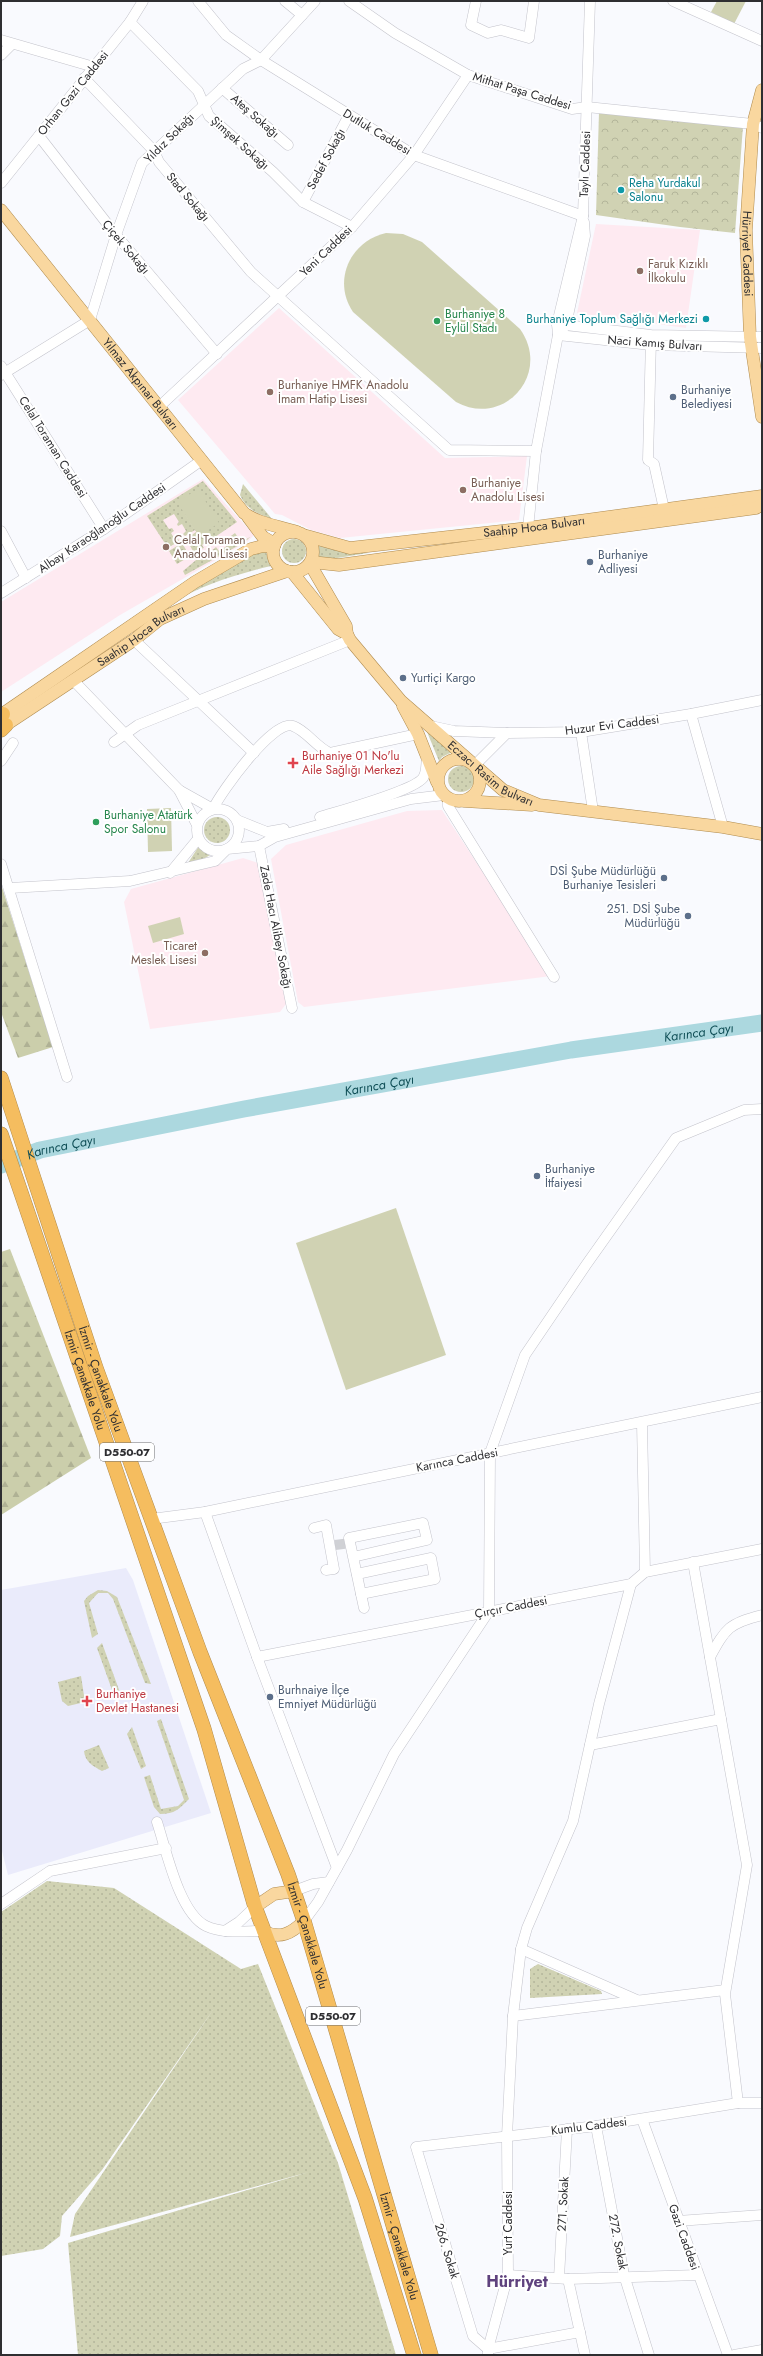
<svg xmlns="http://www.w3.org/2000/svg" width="763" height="2356" font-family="Jost,sans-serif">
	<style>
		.education { fill: #feeaf1 }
		.built { fill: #eaebfb }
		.grass { fill: url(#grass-dots) }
		.forest { fill: url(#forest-firs) }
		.park { fill: url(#park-crowns) }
		.garden { fill: #d0d2b3 }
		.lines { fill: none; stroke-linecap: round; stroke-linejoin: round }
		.river { stroke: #acd8df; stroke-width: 17 }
		.minor-tunnel { stroke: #d0d1d5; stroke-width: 10; stroke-dasharray: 10 5; stroke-linecap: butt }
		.minor-casing { stroke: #c3c3cb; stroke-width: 11 }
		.major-casing { stroke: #af8b4f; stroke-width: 13 }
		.highway-casing { stroke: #af8b4f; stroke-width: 15 }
		.minor { stroke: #fff; stroke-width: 10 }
		.major { stroke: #f9d79f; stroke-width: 12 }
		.highway { stroke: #f5bd5f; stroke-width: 14 }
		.culture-dot { fill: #0f9aa8; stroke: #fff; stroke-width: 1.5 }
		.education-dot { fill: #8d6e63; stroke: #fff; stroke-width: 1.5 }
		.leisure-dot { fill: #2e9e5b; stroke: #fff; stroke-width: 1.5 }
		.service-dot { fill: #5c6f8a; stroke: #fff; stroke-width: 1.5 }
		.health-dot { fill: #e0444e; stroke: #fff; stroke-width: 1.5 }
		.labels { text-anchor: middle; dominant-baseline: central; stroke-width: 4; stroke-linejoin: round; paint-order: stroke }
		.shield { fill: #fff; stroke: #6d6d6f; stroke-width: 1 }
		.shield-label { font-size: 11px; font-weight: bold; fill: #2e2e31 }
		.street-label { font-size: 12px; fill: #2e2e31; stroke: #fff }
		.culture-label { font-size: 12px; fill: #0d838f; stroke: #fff; text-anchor: start }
		.education-label { font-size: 12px; fill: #785e54; stroke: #fff; text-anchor: start }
		.leisure-label { font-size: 12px; fill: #27864d; stroke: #fff; text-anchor: start }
		.service-label { font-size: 12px; fill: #4e5e75; stroke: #fff; text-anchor: start }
		.health-label { font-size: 12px; fill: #be3a42; stroke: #fff; text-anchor: start }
		.water-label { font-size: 13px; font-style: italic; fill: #104f57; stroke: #fff }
		.district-label { font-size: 16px; font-weight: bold; fill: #5f427e; stroke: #fff }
	</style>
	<defs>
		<pattern id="grass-dots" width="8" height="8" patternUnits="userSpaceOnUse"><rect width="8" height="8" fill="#d0d2b3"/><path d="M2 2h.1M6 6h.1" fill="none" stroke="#b3b59a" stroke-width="1.8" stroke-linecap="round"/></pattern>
		<pattern id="forest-firs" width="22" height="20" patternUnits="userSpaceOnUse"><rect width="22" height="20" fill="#cbceab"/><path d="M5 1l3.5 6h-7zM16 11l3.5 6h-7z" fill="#afb194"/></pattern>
		<pattern id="park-crowns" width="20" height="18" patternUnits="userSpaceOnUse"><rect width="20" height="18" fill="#d0d2b3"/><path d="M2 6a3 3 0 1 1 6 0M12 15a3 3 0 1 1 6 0" fill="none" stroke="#b3b59a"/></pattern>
	</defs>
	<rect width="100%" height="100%" fill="#f9fafe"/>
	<!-- education -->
	<g class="education">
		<path d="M596,224L700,230L686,328L577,313Z"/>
		<path d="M279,308L445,458L527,456L519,520L340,538L311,530L282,515L275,514L178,400Z"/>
		<path d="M203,479L254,535L247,542L120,615L1,692V602Z"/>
		<path d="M442,810L551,976L304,1007L298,1002L271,859L286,845L407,811Z"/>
		<path d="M243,858L258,863L286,1004L280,1012L150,1029L124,902L131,889Z"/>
	</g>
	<!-- built -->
	<path class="built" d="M126,1568L133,1580L211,1813L8,1875L1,1847V1590Z"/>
	<!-- grass -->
	<g class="grass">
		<path d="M203,481L237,522L215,537L210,544L208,541L202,545L204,548L193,551L186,539L196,532L199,536L177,502L195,530L185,536L183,534L186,531L182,524L178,526L177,524L179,522L174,514L163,520L169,529L172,528L174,531L171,533L174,538L177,537L179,541L168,548L147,516Z"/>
		<path d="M243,484L272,519C258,514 246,509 240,495Z"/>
		<path d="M235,533L241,542L250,537L245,542L185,575L183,571L202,555L204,557L216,547L219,551L227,546L224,541Z"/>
		<circle cx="294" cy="551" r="12"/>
		<path d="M182,543L188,553L187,558L177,564L169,551Z"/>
		<path d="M319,546L368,553L319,561Z"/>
		<path d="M264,547L271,566C233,575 203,585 169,604Z"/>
		<path d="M425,727L452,752L442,757L439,761Z"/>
		<circle cx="461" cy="779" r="13"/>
		<circle cx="217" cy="830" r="13"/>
		<path d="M199,846L212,854L198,862L188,863Z"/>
		<path d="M98,1590L107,1591L117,1597L151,1684L145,1683L113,1599L108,1593H98L89,1603L98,1634L92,1638L84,1601L88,1596Z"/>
		<path d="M102,1643L122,1698L116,1701L97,1648Z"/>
		<path d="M81,1676L85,1702L68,1706L62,1701L58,1682Z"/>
		<path d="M161,1719L189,1799C179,1809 175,1814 160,1814L154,1807L144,1777L150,1775L161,1809L178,1806L184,1800L157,1721Z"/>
		<path d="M132,1727L146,1766L141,1769L127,1734Z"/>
		<path d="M99,1745L109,1768L102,1771C93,1766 85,1762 84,1751Z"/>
		<path d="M47,1881L114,1888L241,1969L258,1964L338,2163L396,2355H78L68,2243L309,2172L70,2237L75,2214L215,2007L102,2170L62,2216L60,2236L43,2249L1,2256V1912Z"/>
		<path d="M538,1964L601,1991L602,1994L530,1998V1969Z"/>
	</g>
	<!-- forest -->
	<g class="forest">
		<path d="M1,884L53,1047L18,1058L1,1012Z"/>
		<path d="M10,1249L91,1458L1,1515V1252Z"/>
	</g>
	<!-- park -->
	<path class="park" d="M599,112L743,126L735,233L680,227L596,215Z"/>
	<!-- garden -->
	<g class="garden">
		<path d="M717,1H746L734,24L711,12Z"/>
		<path d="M386,233L403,234L422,242L520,329C552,374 504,428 456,402L353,312C332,281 350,241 386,233Z"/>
		<path d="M198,489L219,523L199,536L177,502Z"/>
		<path d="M171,808L172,851L148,852L147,809Z"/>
		<path d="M180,917L184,934L153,943L148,926Z"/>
		<path d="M396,1208L446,1355L346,1390L296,1243Z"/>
	</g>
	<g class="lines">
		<!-- river -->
		<path class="river" id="s1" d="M1,1165L40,1150L244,1109L571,1050L762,1023"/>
		<!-- minor-tunnel -->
		<path class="minor-tunnel" d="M335,1545L351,1543"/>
		<!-- minor casing -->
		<g class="minor-casing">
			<g id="minor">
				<path d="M198,1L226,35L261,60L414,155L583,216"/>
				<path d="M285,1L302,15"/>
				<path d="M349,1L395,33L468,75L572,109L587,107L743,123L753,124L762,128"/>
				<path d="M476,1L471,25L488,33L501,30L529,38L534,1"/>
				<path d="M673,1L762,41"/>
				<path d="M130,22L198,91L209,116L273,172L303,202L352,227"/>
				<path d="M1,40L94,67"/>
				<path d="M1,55L12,44"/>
				<path d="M84,78L154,151L159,162L251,272L449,450L536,451"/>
				<path d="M222,88L288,145"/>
				<path d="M39,136L116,235L217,354"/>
				<path d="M1,183L130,22L143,1"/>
				<path d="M303,202L349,115"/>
				<path d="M584,222L585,236L566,325L651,335L762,337"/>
				<path d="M557,324L583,216L590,1"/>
				<path d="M558,335L651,345L762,348"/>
				<path d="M651,339L648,460L654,464L664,509"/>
				<path d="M1,366L104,529"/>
				<path d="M1,375L90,320L116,235L142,163L243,69L261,60L315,1"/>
				<path d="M160,406L352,227L414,155L468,75"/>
				<path d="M528,528L536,451L558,335L557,324L566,325L558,335"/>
				<path d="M1,531L26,578"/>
				<path d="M1,593L104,529L202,460"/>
				<path d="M134,640L254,753"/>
				<path d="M73,680L179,790L197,825"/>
				<path d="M691,714L723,827"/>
				<path d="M431,726L454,731L507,733"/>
				<path d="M581,732L593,811"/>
				<path d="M114,742L138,725L350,640"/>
				<path d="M1,761L13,743"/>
				<path d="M475,765L507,733L581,732L691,714L762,700"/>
				<path d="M179,790L213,809C221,792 274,718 293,726C307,731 316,747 330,753L418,734"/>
				<path d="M448,799V806L554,977"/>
				<circle cx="218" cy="830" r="21"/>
				<path d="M320,817C339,811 413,791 423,778C427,772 426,764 427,757"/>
				<path d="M237,820L267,832L284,829"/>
				<path d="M259,846L292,1008"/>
				<path d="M1,864L67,1077"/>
				<path d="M170,873L198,839"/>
				<path d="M10,888L130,881L215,861L227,849L259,846L275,837L411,799L444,795"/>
				<path d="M642,1423L645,1572"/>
				<path d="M205,1512L257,1657L337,1868"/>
				<path d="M151,1519L205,1512L762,1397"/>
				<path d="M314,1528L326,1525L334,1569L326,1570"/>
				<path d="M353,1557L427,1540L423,1523L349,1538L364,1608"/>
				<path d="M693,1562L747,1865L725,1994L738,2103"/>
				<path d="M357,1574L431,1558L435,1579L361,1594"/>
				<path d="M257,1657L631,1584L645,1572L762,1549"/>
				<path d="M710,1657C726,1628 729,1623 762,1615"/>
				<path d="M590,1745L721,1719"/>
				<path d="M157,1822C166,1849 179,1913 206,1926C223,1934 245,1931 263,1931"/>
				<path d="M294,1891L313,1884L329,1882"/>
				<path d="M1,1904L50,1871L166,1848"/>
				<path d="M304,1921L318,1902L347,1850L394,1754L489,1611L490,1453L525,1355L586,1265L676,1138L744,1110L762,1109"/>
				<path d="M225,1931L239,1922L255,1907"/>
				<path d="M521,1949L637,2000"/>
				<path d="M513,2016L725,1990"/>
				<path d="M642,2119L728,2355"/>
				<path d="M596,2126L624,2275L649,2355"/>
				<path d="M678,2221L762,2215"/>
				<path d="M508,2275L568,2279L698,2275"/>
				<path d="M559,2278L567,2129"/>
				<path d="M568,2279L585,2355"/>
				<path d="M580,2332L488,2349L473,2336L416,2147L596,2126L738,2103H762"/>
				<path d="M488,2355V2349L508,2275L507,2136L513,2016L521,1949L527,1928L573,1821L599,1704L631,1584"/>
				<path d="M734,2355L762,2350"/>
			</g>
		</g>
		<!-- major casing -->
		<g class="major-casing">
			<g id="major">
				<path id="s2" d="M762,90L753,124L746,230L750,337L762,417"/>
				<path id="s3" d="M1,210L244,513C259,524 279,526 297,532"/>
				<path d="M248,517L263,537L275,544"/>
				<circle cx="293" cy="552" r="20"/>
				<path id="s4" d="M307,536L350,548L528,528L762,496"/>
				<path d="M311,562L339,565L756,508L762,504"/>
				<path id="s5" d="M310,564L346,626L347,634L350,640L401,701L503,790L539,805L723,827L762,834"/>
				<path d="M292,572L338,629L347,634"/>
				<path d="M403,706L418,734L437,782"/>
				<path d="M1,715L195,582L251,549L263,546L274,547"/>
				<path id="s6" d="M1,728L134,640L160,619L204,599L287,571"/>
				<circle cx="459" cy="780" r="21"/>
				<path d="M464,801L532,805"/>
				<path d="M255,1907L274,1894L294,1891"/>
				<path d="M263,1931C280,1940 292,1933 304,1921"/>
			</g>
		</g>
		<!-- highway casing -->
		<g class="highway-casing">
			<g id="highway">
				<path d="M1,714H3"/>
				<path d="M1,730L6,725"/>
				<path id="s7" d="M1,1078L96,1368L200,1652L288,1874L304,1921L431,2355"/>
				<path id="s8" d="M1,1134L204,1729L255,1907L365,2198L414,2355"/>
			</g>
		</g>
		<!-- minor -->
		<use href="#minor" class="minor"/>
		<!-- major -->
		<use href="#major" class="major"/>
		<!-- highway -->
		<use href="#highway" class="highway"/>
	</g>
	<!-- markers -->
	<g class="culture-dot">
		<circle cx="621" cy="190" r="4"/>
		<circle cx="706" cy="319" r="4"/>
	</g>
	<g class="education-dot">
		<circle cx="640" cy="271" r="4"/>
		<circle cx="270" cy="392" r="4"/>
		<circle cx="463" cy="490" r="4"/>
		<circle cx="166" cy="547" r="4"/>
		<circle cx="205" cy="953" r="4"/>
	</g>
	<g class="leisure-dot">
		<circle cx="437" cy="321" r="4"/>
		<circle cx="96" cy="822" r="4"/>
	</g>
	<g class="service-dot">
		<circle cx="673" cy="397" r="4"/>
		<circle cx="590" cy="562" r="4"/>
		<circle cx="403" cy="678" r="4"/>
		<circle cx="664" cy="878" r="4"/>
		<circle cx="688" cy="916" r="4"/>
		<circle cx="537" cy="1176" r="4"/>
		<circle cx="270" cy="1697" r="4"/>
	</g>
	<g class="health-dot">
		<path d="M291 757h4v4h4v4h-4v4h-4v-4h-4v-4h4z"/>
		<path d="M85 1695h4v4h4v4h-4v4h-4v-4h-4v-4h4z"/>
	</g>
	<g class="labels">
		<!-- shield labels -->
		<g class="shield">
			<rect x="100" y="1443" width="54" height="18" rx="3"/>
			<rect x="306" y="2007" width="54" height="18" rx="3"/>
		</g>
		<g class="shield-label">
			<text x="127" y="1452">D550-07</text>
			<text x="333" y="2016">D550-07</text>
		</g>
		<!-- street labels -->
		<g class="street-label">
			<text transform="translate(522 91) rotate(17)">Mithat Paşa Caddesi</text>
			<text transform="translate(73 93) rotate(-51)">Orhan Gazi Caddesi</text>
			<text transform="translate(255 116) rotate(41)">Ateş Sokağı</text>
			<text transform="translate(377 132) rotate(31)">Dutluk Caddesi</text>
			<text transform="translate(169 138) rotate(-45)">Yıldız Sokağı</text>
			<text transform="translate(240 143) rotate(42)">Şimşek Sokağı</text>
			<text transform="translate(326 159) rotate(-62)">Sedef Sokağı</text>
			<text transform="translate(585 164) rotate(-88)">Taylı Caddesi</text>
			<text transform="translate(188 197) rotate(50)">Stad Sokağı</text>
			<text transform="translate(126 247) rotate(50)">Çiçek Sokağı</text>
			<text transform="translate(326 251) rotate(-44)">Yeni Caddesi</text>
			<text stroke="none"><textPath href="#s2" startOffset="165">Hürriyet Caddesi</textPath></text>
			<text transform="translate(655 343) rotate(4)">Naci Kamış Bulvarı</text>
			<text stroke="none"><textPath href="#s3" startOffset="223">Yılmaz Akpınar Bulvarı</textPath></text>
			<text transform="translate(53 447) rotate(58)">Celal Toraman Caddesi</text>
			<text stroke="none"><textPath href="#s4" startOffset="230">Saahip Hoca Bulvarı</textPath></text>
			<text transform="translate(102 528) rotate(-34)">Albay Karaoğlanoğlu Caddesi</text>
			<text stroke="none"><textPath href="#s6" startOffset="168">Saahip Hoca Bulvarı</textPath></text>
			<text transform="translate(612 725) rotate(-7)">Huzur Evi Caddesi</text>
			<text stroke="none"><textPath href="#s5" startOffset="282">Eczacı Rasim Bulvarı</textPath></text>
			<text transform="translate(276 927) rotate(79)">Zade Hacı Alibey Sokağı</text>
			<text stroke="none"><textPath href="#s7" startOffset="317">İzmir - Çanakkale Yolu</textPath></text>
			<text stroke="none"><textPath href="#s8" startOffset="260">İzmir Çanakkale Yolu</textPath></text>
			<text transform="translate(457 1460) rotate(-11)">Karınca Caddesi</text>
			<text transform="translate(511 1607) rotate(-11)">Çırçır Caddesi</text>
			<text stroke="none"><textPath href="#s7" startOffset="911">İzmir - Çanakkale Yolu</textPath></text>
			<text transform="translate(589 2126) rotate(-7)">Kumlu Caddesi</text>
			<text transform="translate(563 2204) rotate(-87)">271. Sokak</text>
			<text transform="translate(508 2223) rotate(-90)">Yurt Caddesi</text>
			<text transform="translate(684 2237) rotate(70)">Gazi Caddesi</text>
			<text transform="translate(618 2242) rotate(79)">272. Sokak</text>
			<text stroke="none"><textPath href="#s7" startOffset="1235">İzmir - Çanakkale Yolu</textPath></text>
			<text transform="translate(447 2251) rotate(73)">266. Sokak</text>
		</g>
		<!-- culture labels -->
		<g class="culture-label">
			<text x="629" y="183">Reha Yurdakul<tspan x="629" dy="14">Salonu</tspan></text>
			<text x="698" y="319" text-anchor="end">Burhaniye Toplum Sağlığı Merkezi</text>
		</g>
		<!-- education labels -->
		<g class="education-label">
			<text x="648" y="264">Faruk Kızıklı<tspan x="648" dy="14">İlkokulu</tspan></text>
			<text x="278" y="385">Burhaniye HMFK Anadolu<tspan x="278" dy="14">İmam Hatip Lisesi</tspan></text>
			<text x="471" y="483">Burhaniye<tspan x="471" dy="14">Anadolu Lisesi</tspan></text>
			<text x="174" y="540">Celal Toraman<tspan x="174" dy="14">Anadolu Lisesi</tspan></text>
			<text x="197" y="946" text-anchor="end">Ticaret<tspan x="197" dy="14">Meslek Lisesi</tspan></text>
		</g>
		<!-- leisure labels -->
		<g class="leisure-label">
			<text x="445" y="314">Burhaniye 8<tspan x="445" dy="14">Eylül Stadı</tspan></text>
			<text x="104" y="815">Burhaniye Atatürk<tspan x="104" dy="14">Spor Salonu</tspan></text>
		</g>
		<!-- service labels -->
		<g class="service-label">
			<text x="681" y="390">Burhaniye<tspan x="681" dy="14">Belediyesi</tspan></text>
			<text x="598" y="555">Burhaniye<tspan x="598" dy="14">Adliyesi</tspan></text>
			<text x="411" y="678">Yurtiçi Kargo</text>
			<text x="656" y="871" text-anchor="end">DSİ Şube Müdürlüğü<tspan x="656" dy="14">Burhaniye Tesisleri</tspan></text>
			<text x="680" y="909" text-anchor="end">251. DSİ Şube<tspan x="680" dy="14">Müdürlüğü</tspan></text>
			<text x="545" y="1169">Burhaniye<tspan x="545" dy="14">İtfaiyesi</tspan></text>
			<text x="278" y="1690">Burhnaiye İlçe<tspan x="278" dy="14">Emniyet Müdürlüğü</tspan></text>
		</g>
		<!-- health labels -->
		<g class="health-label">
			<text x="302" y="756">Burhaniye 01 No'lu<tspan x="302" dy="14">Aile Sağlığı Merkezi</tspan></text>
			<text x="96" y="1694">Burhaniye<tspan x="96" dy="14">Devlet Hastanesi</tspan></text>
		</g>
		<!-- water labels -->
		<g class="water-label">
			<text stroke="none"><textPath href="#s1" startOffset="711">Karınca Çayı</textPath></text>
			<text stroke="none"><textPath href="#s1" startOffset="387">Karınca Çayı</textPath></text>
			<text stroke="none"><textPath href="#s1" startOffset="63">Karınca Çayı</textPath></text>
		</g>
		<!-- district labels -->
		<g class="district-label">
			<text x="517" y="2281">Hürriyet</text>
		</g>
	</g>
	<!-- border -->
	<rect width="763" height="2356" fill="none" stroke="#2e2e31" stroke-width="4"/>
</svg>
